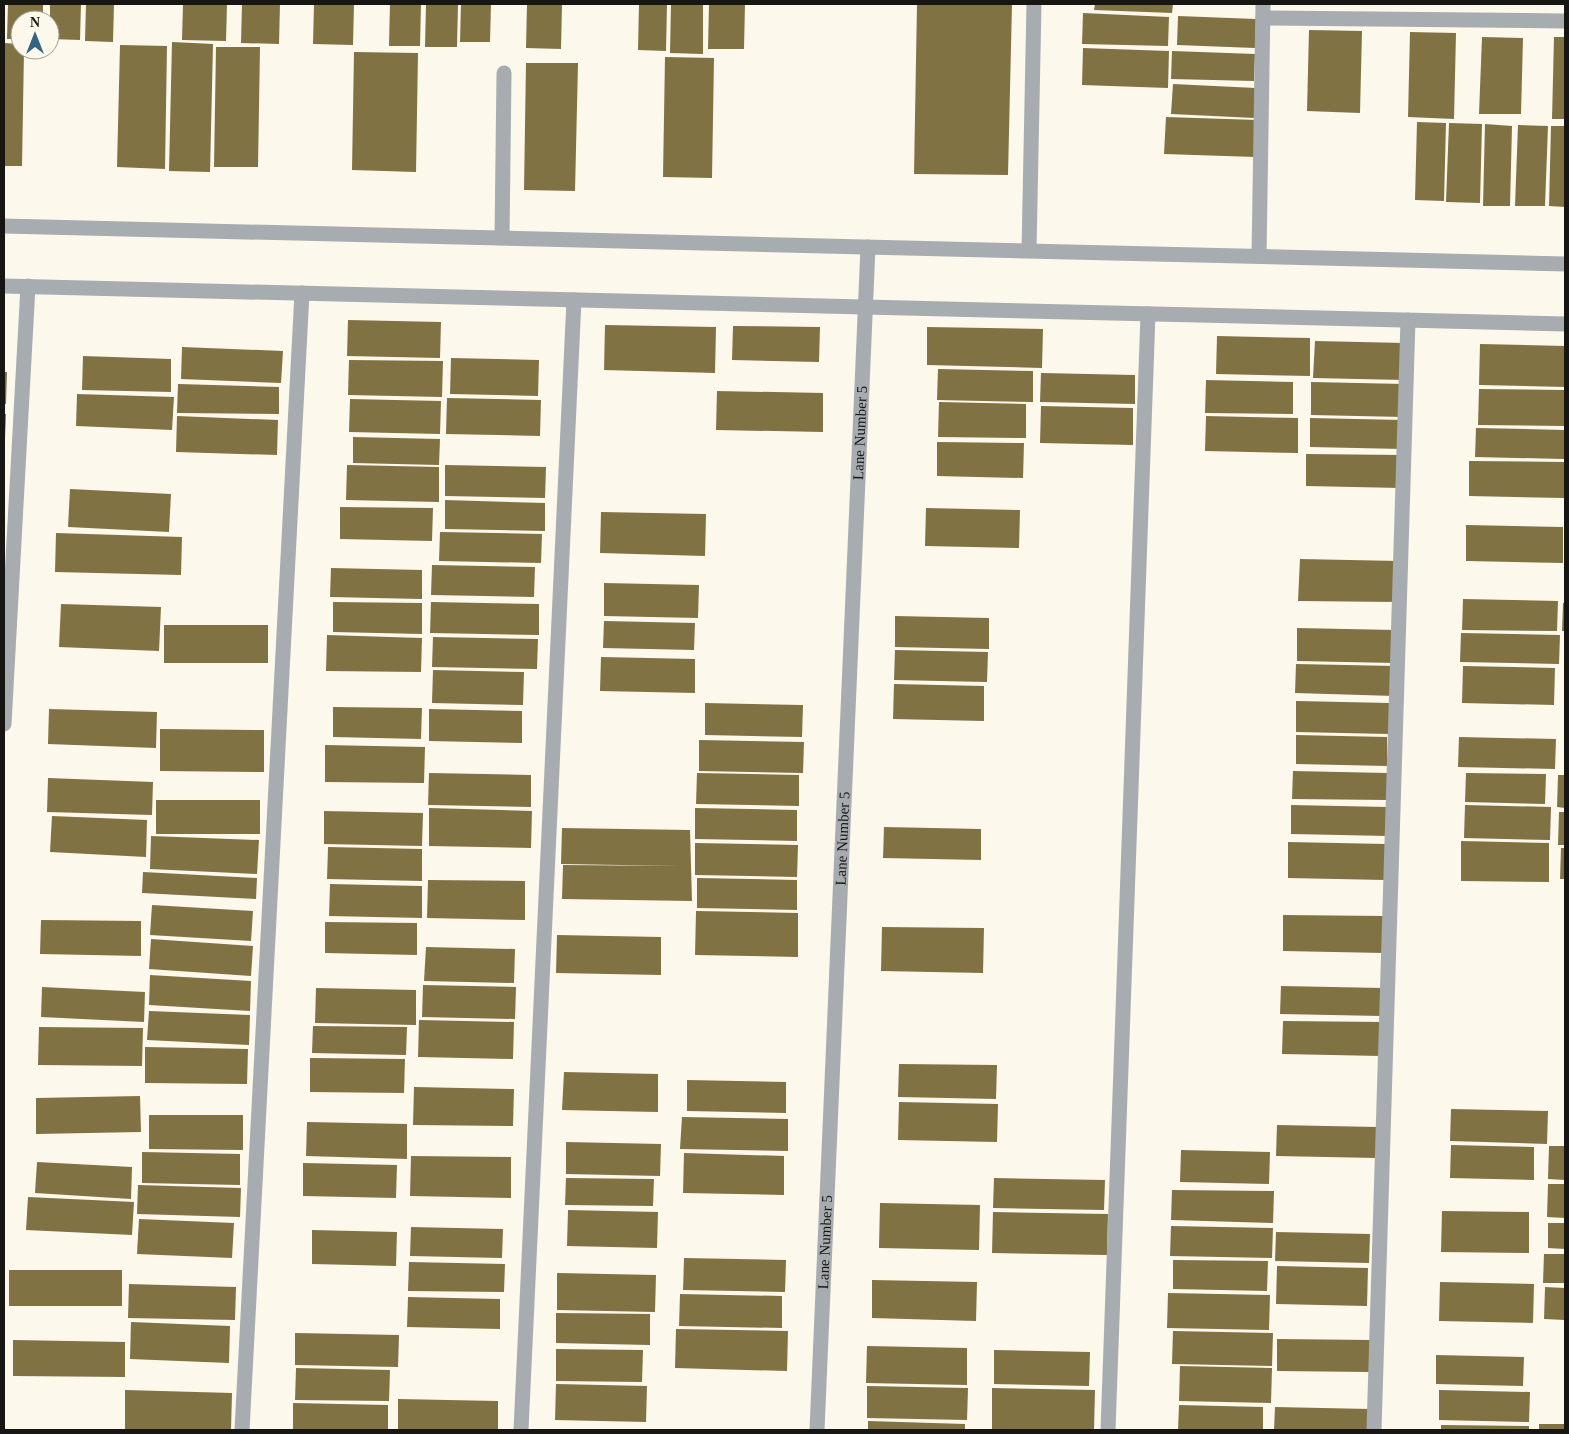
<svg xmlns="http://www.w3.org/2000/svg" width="1569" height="1434" font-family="Georgia,serif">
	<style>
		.building { fill: #817244 }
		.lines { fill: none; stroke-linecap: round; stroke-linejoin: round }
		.minor { stroke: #a6acaf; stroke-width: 15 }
		.labels { text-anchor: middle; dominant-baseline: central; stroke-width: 4; stroke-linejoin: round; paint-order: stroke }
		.street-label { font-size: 15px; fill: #181612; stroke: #fcf8ec }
	</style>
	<rect width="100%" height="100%" fill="#fcf8ec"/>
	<!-- building -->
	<g class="building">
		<path d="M8,4H43V20H20V39H7Z"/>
		<path d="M50,4H81L80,40L50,39Z"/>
		<path d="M86,4H114L113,42L85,41Z"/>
		<path d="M183,4H227L226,41L182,40Z"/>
		<path d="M242,4H280L279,44L241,43Z"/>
		<path d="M314,4H354L353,45L313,44Z"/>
		<path d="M390,4H421L420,46H389Z"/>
		<path d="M426,4H458L457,47H425Z"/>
		<path d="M461,4H491L490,42H460Z"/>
		<path d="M527,4H562L561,49L526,48Z"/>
		<path d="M639,4H667L666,51L638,50Z"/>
		<path d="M671,4H703V54L670,53Z"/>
		<path d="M709,4H745L744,49H708Z"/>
		<path d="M917,4H1012L1008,175L914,174Z"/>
		<path d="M1095,4H1173L1172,13L1094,10Z"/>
		<path d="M1083,13L1169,17L1168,46L1082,44Z"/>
		<path d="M1178,16L1256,19L1255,48L1177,45Z"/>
		<path d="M1309,30L1362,31L1360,113L1307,111Z"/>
		<path d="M1410,32L1456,33L1454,119L1408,117Z"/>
		<path d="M1482,37L1523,38L1521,114H1479Z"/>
		<path d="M1554,37H1565V119H1552Z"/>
		<path d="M172,42L213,44L210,172L169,171Z"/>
		<path d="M4,43L20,44V50H24L22,166H4Z"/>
		<path d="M120,45L167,46L165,169L117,167Z"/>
		<path d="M216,47H260L258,167H214Z"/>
		<path d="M1083,48L1169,51L1168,88L1082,85Z"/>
		<path d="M1172,51L1255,54L1254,81L1171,79Z"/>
		<path d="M354,52L418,53L416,172L352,170Z"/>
		<path d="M665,57L714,58L712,178L663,177Z"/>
		<path d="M526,63H578L575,191L524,190Z"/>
		<path d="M1173,84L1256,88L1255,118L1171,114Z"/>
		<path d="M1166,117L1257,120L1256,157L1164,154Z"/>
		<path d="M1417,122L1446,123L1444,201L1415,200Z"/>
		<path d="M1449,123L1482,124L1480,203L1446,202Z"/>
		<path d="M1485,124L1512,126L1510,206H1483Z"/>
		<path d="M1518,125L1548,126L1545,206H1515Z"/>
		<path d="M1551,126H1565V207L1549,206Z"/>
		<path d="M348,320L441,322L440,358L347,356Z"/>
		<path d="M605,325L716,327L715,373L604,370Z"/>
		<path d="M733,326L820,327L819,362L732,360Z"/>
		<path d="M927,327L1043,329L1042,368L927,365Z"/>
		<path d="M1217,336L1310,338V376L1216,374Z"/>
		<path d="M1315,341L1405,343L1404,380L1313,378Z"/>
		<path d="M1480,344L1565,346V387L1479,385Z"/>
		<path d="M182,347L283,351L281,383L181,379Z"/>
		<path d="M83,356L171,359V392L82,390Z"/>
		<path d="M451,358L539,360L538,396L450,394Z"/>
		<path d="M349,360L443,361L442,397L348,395Z"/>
		<path d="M938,369L1033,371V402L937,400Z"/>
		<path d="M4,372H7L6,404H4Z"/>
		<path d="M1041,373L1135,375V404L1040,402Z"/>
		<path d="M1206,380L1293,382V414L1205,413Z"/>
		<path d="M1311,382L1404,384V417L1311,415Z"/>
		<path d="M178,384L279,387V414L177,413Z"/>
		<path d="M1479,389L1565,390V426L1478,425Z"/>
		<path d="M717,391L823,393V432L716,430Z"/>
		<path d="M77,394L174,397L172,430L76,426Z"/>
		<path d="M447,398L541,400L540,436L446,434Z"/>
		<path d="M350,399L441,401L440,434L349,432Z"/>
		<path d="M939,402L1026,404V438L938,437Z"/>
		<path d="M1041,406L1133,408V445L1040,443Z"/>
		<path d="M4,414H6L5,439H4Z"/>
		<path d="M177,416L278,420L277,455L176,452Z"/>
		<path d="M1206,416L1298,418V453L1205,451Z"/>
		<path d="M1310,418L1403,420V449L1310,447Z"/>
		<path d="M1476,428L1565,430L1564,459L1475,457Z"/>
		<path d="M353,437L440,439L439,465L353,463Z"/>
		<path d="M937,442L1024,443L1023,478L937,476Z"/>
		<path d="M1306,454L1402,455L1401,488L1306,486Z"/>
		<path d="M1469,461L1565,462L1564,498L1469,496Z"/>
		<path d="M347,465L439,467V502L346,500Z"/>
		<path d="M445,465L546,467L545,498L445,496Z"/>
		<path d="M70,489L171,494L169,532L68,527Z"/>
		<path d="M445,500L545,503V531L445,529Z"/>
		<path d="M340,507L433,508L432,541L340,539Z"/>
		<path d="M926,508L1020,510L1019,548L925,546Z"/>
		<path d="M601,512L706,514L705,556L600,553Z"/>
		<path d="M1466,525L1563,527V563L1466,561Z"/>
		<path d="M440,532L542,534L541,563L439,561Z"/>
		<path d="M56,533L182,537L181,575L55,572Z"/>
		<path d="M1300,559L1399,561L1398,602L1298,601Z"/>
		<path d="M432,565L535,567L534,597L431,595Z"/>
		<path d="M331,568L422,570V599L330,597Z"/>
		<path d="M604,583L699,585L698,618L604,616Z"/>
		<path d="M1463,599L1558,601L1557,631L1462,630Z"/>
		<path d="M333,602L422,603V634L333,632Z"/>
		<path d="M431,602L539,604V635L430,633Z"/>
		<path d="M1563,603H1565V631H1562Z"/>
		<path d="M61,604L161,607L159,651L59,647Z"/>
		<path d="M895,616L989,618V649L895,647Z"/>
		<path d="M604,621L695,623L694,650L603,648Z"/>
		<rect x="164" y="625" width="104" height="38"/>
		<path d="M1297,628L1396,630L1395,663L1297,661Z"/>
		<path d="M1461,633L1560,635L1559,664L1460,662Z"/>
		<path d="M327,635L422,638L421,672L326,671Z"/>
		<path d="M433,637L538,639L537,669L432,667Z"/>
		<path d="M895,650L988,652L987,682L894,680Z"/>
		<path d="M601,657L695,659V693L600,691Z"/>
		<path d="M1296,664L1396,666L1395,696L1295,693Z"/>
		<path d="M1463,666L1555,668L1554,705L1462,703Z"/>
		<path d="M433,670L524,672L523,705L432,703Z"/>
		<path d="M894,684L984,686V721L893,719Z"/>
		<path d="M1296,701L1390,703L1389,734L1296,732Z"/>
		<path d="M705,703L803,705L802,737L705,735Z"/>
		<path d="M333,707L422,708L421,739L333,737Z"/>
		<path d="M49,709L157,712L156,748L48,744Z"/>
		<path d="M429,709L522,711V743L429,741Z"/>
		<path d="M160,729L264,730V772L160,771Z"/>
		<path d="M1296,735L1387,737V766L1296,764Z"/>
		<path d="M1459,737L1556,739L1555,769L1458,767Z"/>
		<path d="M699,740L804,742L803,773L699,771Z"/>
		<path d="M325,745L425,747L424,783L325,782Z"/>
		<path d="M1293,771L1387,773V800L1292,799Z"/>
		<path d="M429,773L531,775V807L428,805Z"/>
		<path d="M697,773L799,775V806L696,804Z"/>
		<path d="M1466,773L1546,774L1545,804L1465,802Z"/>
		<path d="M1558,775H1565V808L1557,807Z"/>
		<path d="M48,778L153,782L152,815L47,812Z"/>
		<rect x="156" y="800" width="104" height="34"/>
		<path d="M1291,805L1388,807V836L1291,834Z"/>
		<path d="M1465,805L1551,807L1550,840L1464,838Z"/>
		<path d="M429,808L532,811L531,848L429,846Z"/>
		<path d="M695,808L797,810V841L695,839Z"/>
		<path d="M324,811L423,813L422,846L324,844Z"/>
		<path d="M1559,812H1565V845H1558Z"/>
		<path d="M52,816L147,820L146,857L50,852Z"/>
		<path d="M884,827L981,829V860L883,858Z"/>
		<path d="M562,828L690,830L692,901L562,899L563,865L680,866L561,864Z"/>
		<path d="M151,836L259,840L257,874L150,869Z"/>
		<path d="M1461,841L1549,843V882L1461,881Z"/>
		<path d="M1288,842L1386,844L1385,880L1288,878Z"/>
		<path d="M695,843L798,845L797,877L695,875Z"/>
		<path d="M328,847L422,849V881L327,879Z"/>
		<path d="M1561,848H1565V879H1560Z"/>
		<path d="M143,872L257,878L256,899L142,893Z"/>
		<path d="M697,878L797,880V910L697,908Z"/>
		<path d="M428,880L525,881V920L427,918Z"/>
		<path d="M330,884L422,886V918L329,916Z"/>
		<path d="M152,905L253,911L251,941L150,935Z"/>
		<path d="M696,911L798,913V957L695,955Z"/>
		<path d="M1283,915L1385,916L1384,953L1283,951Z"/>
		<path d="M41,920L141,921V956L40,954Z"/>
		<path d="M325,922L417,923V955L325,953Z"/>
		<path d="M882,927L984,928L983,973L881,971Z"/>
		<path d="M557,935L661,937V975L556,973Z"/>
		<path d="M151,939L253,946L251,976L149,969Z"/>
		<path d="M426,947L515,949L514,983L424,981Z"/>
		<path d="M150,975L251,981L250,1011L149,1005Z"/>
		<path d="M423,985L516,987L515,1019L422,1017Z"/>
		<path d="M1281,986L1383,988L1382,1016L1280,1014Z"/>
		<path d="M42,987L145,992L144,1022L41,1017Z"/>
		<path d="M316,988L416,990V1025L315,1023Z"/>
		<path d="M149,1011L250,1015L249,1045L147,1040Z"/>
		<path d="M419,1020L514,1022L513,1059L418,1057Z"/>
		<path d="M1283,1021L1382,1022L1381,1056L1282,1054Z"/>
		<path d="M313,1026L407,1027L406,1055L312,1053Z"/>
		<path d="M39,1027L143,1028L142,1066L38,1065Z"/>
		<path d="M145,1047L248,1049L247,1084L145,1083Z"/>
		<path d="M310,1058L405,1059L404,1093L310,1092Z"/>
		<path d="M899,1064L997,1065L996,1099L898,1097Z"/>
		<path d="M564,1072L658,1074V1112L562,1110Z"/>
		<path d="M687,1080L786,1082V1113L687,1111Z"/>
		<path d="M414,1087L514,1089L513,1126L413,1125Z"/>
		<path d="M140,1096L141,1132L36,1134V1098Z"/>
		<path d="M899,1102L998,1104L997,1142L898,1140Z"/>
		<path d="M1451,1109L1548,1111L1547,1144L1450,1141Z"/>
		<path d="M149,1115H243V1150L149,1149Z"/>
		<path d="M682,1117L788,1119V1151L680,1149Z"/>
		<path d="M307,1122L407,1124V1159L306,1156Z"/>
		<path d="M1277,1125L1377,1127L1376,1158L1276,1156Z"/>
		<path d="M566,1142L661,1144L660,1176L566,1174Z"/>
		<path d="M1451,1145L1534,1147V1180L1450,1178Z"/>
		<path d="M1549,1146H1565V1180L1548,1179Z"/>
		<path d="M1181,1150L1270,1152L1269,1184L1180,1182Z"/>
		<path d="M142,1152L240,1154V1185L142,1183Z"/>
		<path d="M684,1153L784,1156V1195L683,1193Z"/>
		<path d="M411,1156L511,1157V1198L410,1196Z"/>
		<path d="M37,1162L132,1167L131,1199L35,1193Z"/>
		<path d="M303,1163L397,1165L396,1198L303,1196Z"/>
		<path d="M566,1178L654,1179L653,1206L565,1205Z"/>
		<path d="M994,1178L1105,1180L1104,1210L993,1208Z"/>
		<path d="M1548,1184H1565V1218L1547,1217Z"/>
		<path d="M138,1185L241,1188L240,1217L137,1214Z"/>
		<path d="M1172,1190L1274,1191L1273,1223L1171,1220Z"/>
		<path d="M28,1197L134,1202L132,1235L26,1230Z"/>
		<path d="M880,1203L980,1205L979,1250L879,1248Z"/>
		<path d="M568,1210L658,1212L657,1248L567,1246Z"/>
		<path d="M1442,1211L1529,1212V1253L1441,1252Z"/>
		<path d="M993,1212L1108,1214L1107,1255L992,1253Z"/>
		<path d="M139,1219L234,1223L232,1258L137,1254Z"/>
		<path d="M1548,1223H1565V1249L1548,1248Z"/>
		<path d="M1171,1226L1273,1228L1272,1258L1170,1256Z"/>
		<path d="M411,1227L503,1229L502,1258L410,1256Z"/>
		<path d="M312,1230L397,1232L396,1266L312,1264Z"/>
		<path d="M1276,1232L1370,1234L1369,1263L1275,1261Z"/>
		<path d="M1544,1254H1565V1283H1543Z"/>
		<path d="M684,1258L786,1260L785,1292L683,1290Z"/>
		<path d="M1173,1260L1268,1261L1267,1291L1173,1289Z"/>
		<path d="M409,1262L505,1264L504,1292L408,1291Z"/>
		<path d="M1277,1266L1368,1268L1367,1306L1276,1304Z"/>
		<rect x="9" y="1270" width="113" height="36"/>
		<path d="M557,1273L656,1275L655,1312L557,1310Z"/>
		<path d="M872,1280L977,1282L976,1321L872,1318Z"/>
		<path d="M1440,1282L1534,1284L1533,1323L1439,1321Z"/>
		<path d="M129,1284L236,1287L235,1320L128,1318Z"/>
		<path d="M1545,1287L1565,1288V1320L1544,1319Z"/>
		<path d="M1168,1293L1270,1295L1269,1330L1167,1328Z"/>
		<path d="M680,1294L782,1296V1328L679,1326Z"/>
		<path d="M408,1297L500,1299V1329L407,1327Z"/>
		<path d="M556,1313L650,1314V1345L556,1343Z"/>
		<path d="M131,1322L230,1326L229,1363L130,1359Z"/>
		<path d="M676,1329L788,1331L787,1371L675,1368Z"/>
		<path d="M1173,1331L1273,1333L1272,1366L1172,1364Z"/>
		<path d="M295,1333L399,1335L398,1367L295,1365Z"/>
		<path d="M1277,1339L1371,1340L1370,1372L1277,1371Z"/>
		<path d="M13,1340L125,1342V1377L13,1376Z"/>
		<path d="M867,1346L967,1348V1385L866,1383Z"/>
		<path d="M556,1349L643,1350L642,1382L556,1381Z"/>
		<path d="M994,1350L1090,1352L1089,1386L994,1384Z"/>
		<path d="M1436,1355L1524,1357L1523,1386L1436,1384Z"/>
		<path d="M1180,1366L1272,1368L1271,1403L1179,1401Z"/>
		<path d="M296,1368L390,1370L389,1401L295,1400Z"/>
		<path d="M556,1384L647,1386L646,1422L555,1420Z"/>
		<path d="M867,1386L968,1388L967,1420L867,1418Z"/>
		<path d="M992,1388L1095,1390L1094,1430H992Z"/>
		<path d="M125,1390L232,1393L231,1430H125Z"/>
		<path d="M1439,1390L1530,1392L1529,1422L1439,1420Z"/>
		<path d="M398,1399L498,1401V1430L398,1429Z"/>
		<path d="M293,1403L388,1405V1430H293Z"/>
		<path d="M1179,1405L1263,1407V1430H1178Z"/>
		<path d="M1275,1407L1370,1409L1369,1430H1274Z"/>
		<path d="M868,1421L965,1424V1430H868Z"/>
		<rect x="1539" y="1424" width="26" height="6"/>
		<path d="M1441,1425L1529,1426V1430H1441Z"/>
	</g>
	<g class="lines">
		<!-- minor -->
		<g class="minor">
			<path d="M1263,18L1565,21"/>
			<path d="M4,226L1565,264"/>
			<path d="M502,238L504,73"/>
			<path d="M1029,250L1034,4"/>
			<path d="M1259,256L1263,4"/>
			<path d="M4,286L1565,324"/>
			<path d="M4,724L28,286"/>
			<path d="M242,1430L302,293"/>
			<path d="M521,1430L574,300"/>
			<path id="s1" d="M817,1430L868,247"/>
			<path d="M1108,1430L1148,314"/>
			<path d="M1374,1430L1408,320"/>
		</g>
	</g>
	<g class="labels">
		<!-- street labels -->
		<g class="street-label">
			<text stroke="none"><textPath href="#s1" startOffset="998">Lane Number 5</textPath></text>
			<text stroke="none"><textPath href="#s1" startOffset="592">Lane Number 5</textPath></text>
			<text stroke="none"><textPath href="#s1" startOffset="188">Lane Number 5</textPath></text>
		</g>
	</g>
	<!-- border -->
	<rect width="1569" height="1434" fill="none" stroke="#181612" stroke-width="10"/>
	<!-- north arrow -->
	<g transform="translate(35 35)"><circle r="24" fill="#fcf8ec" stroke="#a19e95"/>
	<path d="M0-4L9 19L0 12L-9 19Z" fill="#326582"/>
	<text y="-8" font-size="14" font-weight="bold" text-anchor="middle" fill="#181612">N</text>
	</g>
</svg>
